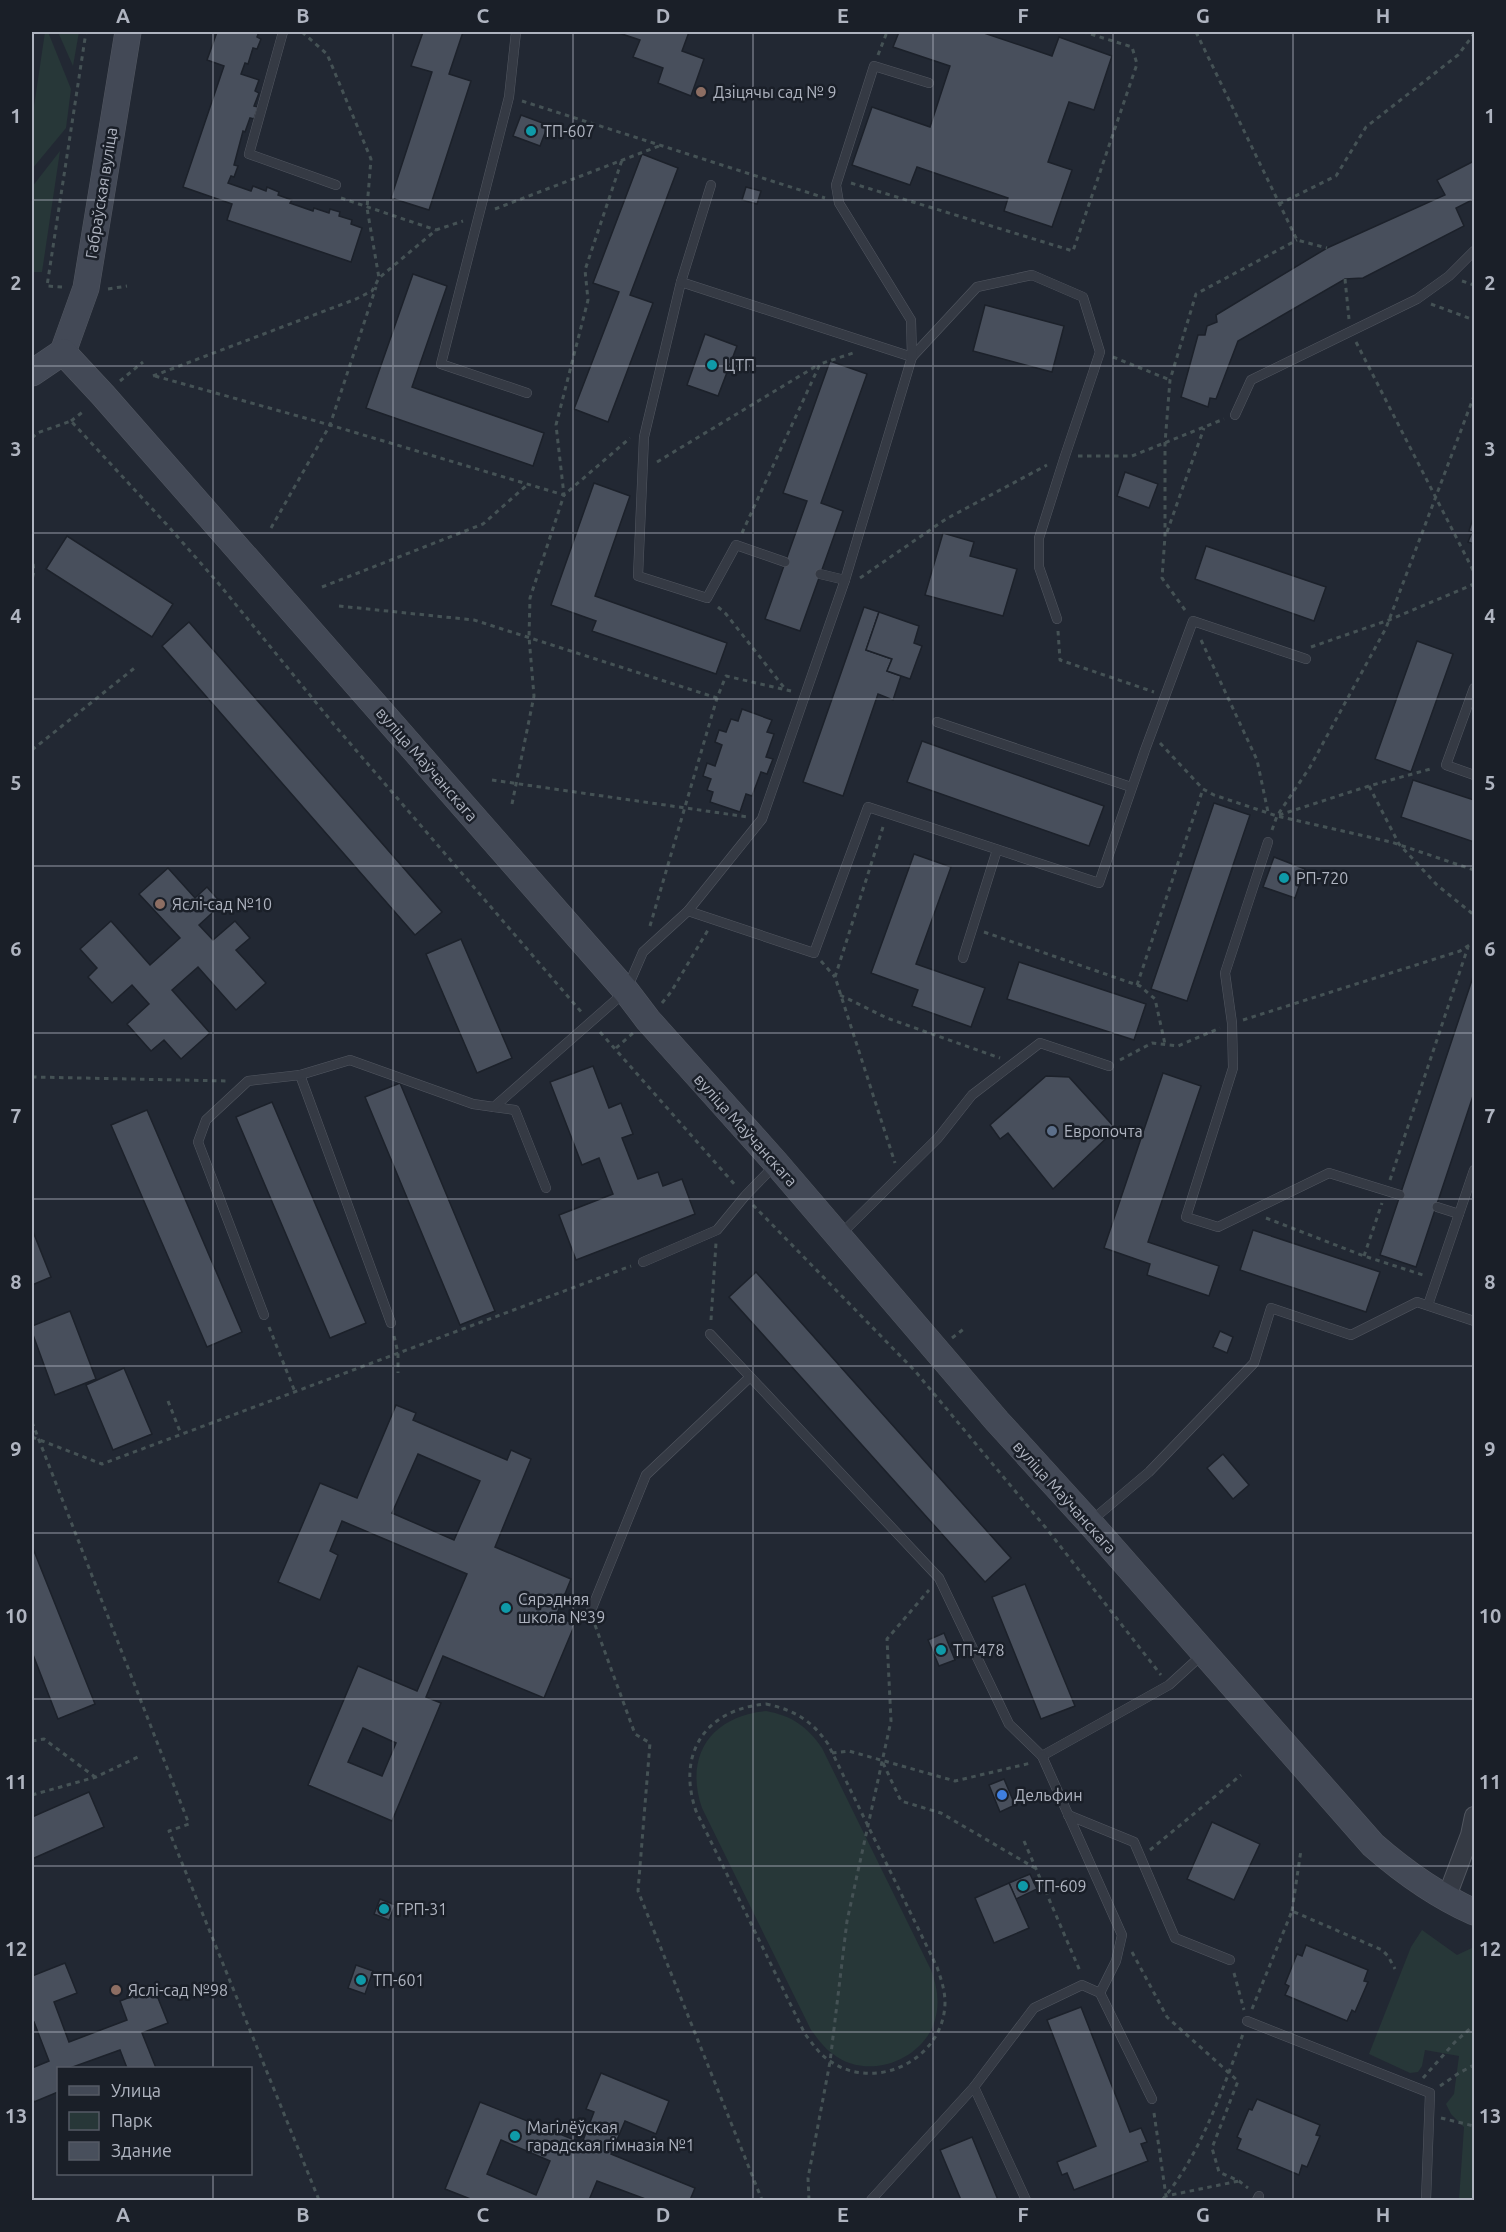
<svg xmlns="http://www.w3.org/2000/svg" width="1506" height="2232" font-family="Ubuntu,sans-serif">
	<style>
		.green { fill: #273738 }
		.building { fill: #484f5c; stroke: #1c212a; stroke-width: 1.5; fill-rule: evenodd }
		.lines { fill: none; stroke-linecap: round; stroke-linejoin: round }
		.lane-casing { stroke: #525761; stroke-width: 10 }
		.street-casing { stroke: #525761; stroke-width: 20 }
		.secondary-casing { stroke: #525761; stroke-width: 27 }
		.path { stroke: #455255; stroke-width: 3; stroke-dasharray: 4.5 4.5; stroke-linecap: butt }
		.lane { stroke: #353a44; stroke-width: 9 }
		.street { stroke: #353a44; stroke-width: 18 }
		.secondary { stroke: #434956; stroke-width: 26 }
		.grid { fill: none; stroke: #afb4c0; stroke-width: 1.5; stroke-opacity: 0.55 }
		.education-dot { fill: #8d6e63; stroke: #1a1f28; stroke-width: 2 }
		.culture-dot { fill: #0f9aa8; stroke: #1a1f28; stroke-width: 2 }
		.service-dot { fill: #5c6f8a; stroke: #1a1f28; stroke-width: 2 }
		.shop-dot { fill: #3f7fe0; stroke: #1a1f28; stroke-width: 2 }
		.labels { text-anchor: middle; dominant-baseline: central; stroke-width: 5; stroke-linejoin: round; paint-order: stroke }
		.poi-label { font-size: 16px; fill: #afb4c0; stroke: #1a1f28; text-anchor: start }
		.street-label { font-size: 16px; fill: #afb4c0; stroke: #1a1f28 }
		.neatline { fill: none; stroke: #afb4c0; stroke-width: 2 }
		.grid-label { font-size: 20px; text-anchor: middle; font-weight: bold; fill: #afb4c0 }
	</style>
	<rect width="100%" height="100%" fill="#222833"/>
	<!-- green -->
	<g class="green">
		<path d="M45,32H48L71,89L66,128L32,169V120Z"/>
		<path d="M58,32H79L73,66Z"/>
		<path d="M60,151L42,272H32V187Z"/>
		<path d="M766,1711C792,1716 807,1726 822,1748L931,1970C937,1986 940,2002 935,2020C923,2061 867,2081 833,2054C824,2048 818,2039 811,2030L702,1808C684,1756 711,1716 766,1711Z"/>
		<path d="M1422,1930L1457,1955L1474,1947V2200H1459L1464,2127L1451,2114L1446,2104L1454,2094L1459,2056L1425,2050L1422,2066L1418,2072L1410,2073L1369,2054L1411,1947Z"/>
	</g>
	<!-- building -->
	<g class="building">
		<path d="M217,32H259L257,37L261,39L257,49L253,48L248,64L245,63L241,74L259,80L255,91L259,93L254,106L258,107L254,119L250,118L245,132L243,131L234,165L238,166L234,177L231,176L228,183L251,191L253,186L266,191L267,187L279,192L278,195L292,200L290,203L313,211L314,208L329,213L330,209L340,212L339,216L352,220L351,224L362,228L351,262L227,220L232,204L183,187L224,66L207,60Z"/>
		<path d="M423,32H463L449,74L471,81L429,210L391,198L432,72L411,66Z"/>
		<path d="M616,32H689L682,51L704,59L691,96L658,83L663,68L633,57L640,40Z"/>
		<path d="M899,32H981L1052,56L1059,37L1112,56L1094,110L1069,102L1048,162L1072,170L1052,227L1004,211L1008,198L917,167L910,185L852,165L872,107L930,127L950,66L893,47Z"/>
		<path d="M521,115L548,125L540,146L513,136Z"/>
		<path d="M642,154L678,168L630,295L653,303L608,422L574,409L619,292L593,283Z"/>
		<path d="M1474,161V199L1456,208L1464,226L1363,278L1345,279L1238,341L1216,399L1210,398L1208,407L1181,397L1198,335H1205L1207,326L1217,322L1216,315L1327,248L1445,195L1437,180Z"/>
		<path d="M746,187L761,191L757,204L742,200Z"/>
		<path d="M413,274L447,286L412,387L544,433L533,466L366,408Z"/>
		<path d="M985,305L1064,326L1052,372L973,351Z"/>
		<path d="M705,334L737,346L718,396L687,385Z"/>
		<path d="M830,361L867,374L821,503L843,511L800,631L765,619L807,501L783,493Z"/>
		<path d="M1125,472L1158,484L1149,508L1117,496Z"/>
		<path d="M594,483L630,496L595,596L727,643L716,674L592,631L596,621L551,605Z"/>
		<path d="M1474,515V544L1468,542L1472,532L1469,531Z"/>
		<path d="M943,533L974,542L970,556L1017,569L1003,616L925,595Z"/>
		<path d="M67,536L173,604L152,637L46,569Z"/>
		<path d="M1206,546L1326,587L1314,621L1195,579Z"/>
		<path d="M864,607L879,612L866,650L892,659L887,671L901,676L893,700L878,694L843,796L803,782Z"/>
		<path d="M879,612L919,626L914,643L922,646L910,679L887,671L892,659L866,650Z"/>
		<path d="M189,622L442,912L415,935L162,646Z"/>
		<path d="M1417,641L1453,654L1411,772L1375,759Z"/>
		<path d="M742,709L772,720L767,732L774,734L766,757L773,759L767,774L761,772L752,796L746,794L740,812L710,802L713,792L707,790L711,779L703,776L707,763L715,766L722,745L715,742L719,730L726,732L731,719L738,721Z"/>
		<path d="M922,741L1104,806L1089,846L907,782Z"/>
		<path d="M1413,780L1474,800V842L1401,817Z"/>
		<path d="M1214,803L1250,815L1187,1001L1151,989Z"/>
		<path d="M914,854L951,867L916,964L985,988L971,1027L912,1006L918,990L871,973Z"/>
		<path d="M1274,857L1305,869L1295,898L1263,887Z"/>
		<path d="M168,868L195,898L207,887L222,904L199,925L213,940L235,921L250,938L236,950L266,983L236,1010L198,967L172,990L210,1033L181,1059L164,1040L151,1051L127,1024L149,1004L132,985L112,1003L88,977L97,968L80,949L111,921L150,965L180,938L139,894Z"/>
		<path d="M461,939L512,1058L477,1073L426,954Z"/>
		<path d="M1019,962L1146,1004L1134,1040L1007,999Z"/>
		<path d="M1474,974V1093L1416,1267L1380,1255Z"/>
		<path d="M593,1066L609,1108L621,1103L633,1134L622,1138L638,1179L658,1172L663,1186L682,1179L695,1214L576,1260L559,1215L613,1194L599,1158L582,1165L550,1082Z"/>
		<path d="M1163,1073L1201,1086L1148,1242L1219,1266L1209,1296L1147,1275L1150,1264L1104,1248Z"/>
		<path d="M1046,1076L1069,1077L1116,1129L1053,1189L1008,1133L1000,1139L990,1125Z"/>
		<path d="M400,1083L495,1311L460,1325L365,1097Z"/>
		<path d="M272,1102L366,1323L330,1338L236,1117Z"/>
		<path d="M147,1110L242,1332L207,1347L111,1125Z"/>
		<path d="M32,1229L51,1277L32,1285Z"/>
		<path d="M1253,1230L1380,1272L1366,1312L1240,1270Z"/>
		<path d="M756,1272L1011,1558L985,1582L729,1297Z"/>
		<path d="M70,1311L96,1379L55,1395L32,1332V1326Z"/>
		<path d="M1220,1331L1233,1337L1227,1353L1213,1347Z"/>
		<path d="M124,1368L152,1434L113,1450L86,1385Z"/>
		<path d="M396,1405L416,1413L413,1420L507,1460L511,1450L531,1459L495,1547L571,1579L556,1616L575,1624L544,1698L443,1656L426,1697L441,1703L392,1821L308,1785L358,1666L417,1691L467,1574L342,1521L330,1551L338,1555L320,1600L278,1582L320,1483L357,1498ZM418,1454L480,1481L454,1540L392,1513ZM363,1728L396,1743L382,1776L348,1762Z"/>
		<path d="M1223,1454L1249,1485L1233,1499L1207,1468Z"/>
		<path d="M32,1546L95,1704L58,1719L32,1652Z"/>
		<path d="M1025,1584L1075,1706L1041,1719L992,1597Z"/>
		<path d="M944,1633L955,1660L939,1666L928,1640Z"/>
		<path d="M1004,1779L1015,1805L1000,1812L989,1785Z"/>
		<path d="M89,1792L104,1827L32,1859V1817Z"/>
		<path d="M1212,1822L1260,1844L1234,1900L1187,1879Z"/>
		<path d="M1030,1874L1037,1889L1016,1899L1009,1883Z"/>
		<path d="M1009,1883L1029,1928L994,1943L975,1898Z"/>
		<path d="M380,1899L395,1905L389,1920L374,1914Z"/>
		<path d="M1306,1945L1368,1970L1364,1981L1368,1982L1355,2012L1352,2010L1347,2021L1285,1995L1289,1986L1285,1984L1297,1954L1302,1956Z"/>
		<path d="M65,1963L77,1993L54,2002L69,2042L127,2020L120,2001L154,1988L168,2023L142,2033L156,2068H127L120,2050L70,2068H58V2092L34,2102L32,2096V2068L49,2061L34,2022L32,2023V1996L33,1995L32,1976Z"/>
		<path d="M356,1965L373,1971L365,1994L348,1988Z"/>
		<path d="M1081,2007L1130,2132L1141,2128L1147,2142L1141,2144L1148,2161L1074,2190L1067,2173L1062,2175L1057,2162L1096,2146L1047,2020Z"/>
		<path d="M601,2073L669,2101L656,2134L625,2121L611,2154L695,2188L690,2200H648L597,2181L589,2200H473L445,2189L480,2102L582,2143L594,2112L586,2109ZM501,2140L550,2161L536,2195L487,2174Z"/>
		<path d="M1257,2099L1320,2125L1316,2135L1320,2136L1307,2167L1302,2165L1299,2175L1237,2149L1241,2139L1237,2137L1249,2109L1252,2110Z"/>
		<path d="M972,2137L998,2200H961L940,2150Z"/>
	</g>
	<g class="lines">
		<!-- lane casing -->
		<g class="lane-casing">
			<g id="lane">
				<path d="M283,32L249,154L336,185"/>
				<path d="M516,32L509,97L441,364L527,393"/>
				<path d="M711,185L681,282L644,437L638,576L707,598L736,545L785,562"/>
				<path d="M681,282L912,357L977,287L1032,275L1083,297L1100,352L1065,456L1039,538V567L1057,619"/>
				<path d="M1235,415L1251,380L1417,299L1449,276L1474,251"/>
				<path d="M820,574L845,580"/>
				<path d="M1474,688L1446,765L1474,775"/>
				<path d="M937,722L1131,787"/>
				<path d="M1268,842L1225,973L1232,1023L1233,1068L1186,1217L1218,1227L1329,1173L1400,1195"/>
				<path d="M688,911L814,953L868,807L1099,883L1145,750L1193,621L1306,659"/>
				<path d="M963,958L997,850"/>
				<path d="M300,1075L391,1323"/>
				<path d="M494,1107L515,1110L546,1188"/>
				<path d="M1437,1207L1459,1214"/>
				<path d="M840,1235L938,1138L972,1095L1040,1043L1109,1066"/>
				<path d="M643,1262L717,1230L745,1196L775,1165"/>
				<path d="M1428,1305L1474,1170"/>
				<path d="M264,1315L198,1142L206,1120L248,1081L300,1075L350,1060L473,1104L494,1107L626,991L643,952L688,911L762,819L845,580L912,357L911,320L839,203L836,185L874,66L929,83"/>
				<path d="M710,1334L939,1578L1009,1724L1042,1756L1169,1685L1203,1654"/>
				<path d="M1091,1521L1149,1472L1254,1363L1271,1308L1351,1335L1417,1302L1474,1321"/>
				<path d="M590,1613L646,1475L749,1378"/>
				<path d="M1068,1815L1134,1842L1175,1938L1230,1960"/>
				<path d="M1100,1993L1152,2099"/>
				<path d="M1247,2021L1430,2093L1426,2200"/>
				<path d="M974,2087L1026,2200"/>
				<path d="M871,2200L974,2087L1034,2008L1082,1985L1100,1993L1116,1961L1122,1935L1042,1756"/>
				<path d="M1257,2200L1259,2196"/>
			</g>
		</g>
		<!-- street casing -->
		<g class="street-casing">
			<path id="street" d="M1446,1899L1470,1835L1474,1816"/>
		</g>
		<!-- secondary casing -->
		<g class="secondary-casing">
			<g id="secondary">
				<path d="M63,352L86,288L128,32"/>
				<path d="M32,373L63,352L103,395L626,991L648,1020L776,1163L997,1421L1089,1522L1373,1845C1405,1873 1436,1895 1474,1912"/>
			</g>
		</g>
		<!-- path -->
		<g class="path">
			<path d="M302,32L327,54L371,159L367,208L379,278"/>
			<path d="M1196,32L1297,240L1327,248"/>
			<path d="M878,55L887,32"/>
			<path d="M522,101L825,198"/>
			<path d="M851,183L1073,251L1137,64L1132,47L1084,32"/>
			<path d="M341,198L436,230"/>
			<path d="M1279,204L1336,176L1366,127L1458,55L1474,34"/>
			<path d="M495,209L659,146"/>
			<path d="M1345,279L1349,319"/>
			<path d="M1462,281L1474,285"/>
			<path d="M62,287L47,286L86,32"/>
			<path d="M108,289L127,286"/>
			<path d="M1431,304L1474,320"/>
			<path d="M1356,342L1474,572"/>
			<path d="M1113,357L1170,380"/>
			<path d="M153,376L356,299L372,291L379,278L436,230L463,221"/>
			<path d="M155,376L330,425L564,495L630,438"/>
			<path d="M120,381L143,362"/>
			<path d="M71,421L84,411"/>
			<path d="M32,438L37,433L71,421L169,527L219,584L336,727L583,1014"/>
			<path d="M1078,456H1132L1224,419"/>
			<path d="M657,462L818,365"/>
			<path d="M271,528L330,425L376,287"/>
			<path d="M1167,532L1204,428"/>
			<path d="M742,533L820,364L853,353"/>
			<path d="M32,555L34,571L32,580"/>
			<path d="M860,578L946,519L1047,465"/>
			<path d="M322,587L483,524L527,485"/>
			<path d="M339,606L474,620L717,698L726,676L791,691"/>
			<path d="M718,607L726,614L786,690"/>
			<path d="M1185,610L1162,578L1165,536V443L1170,380L1196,294L1297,240"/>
			<path d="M1058,631L1060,660L1154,692"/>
			<path d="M1201,640L1257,760L1268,812"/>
			<path d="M1311,647L1389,620L1474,584"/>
			<path d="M1160,743L1203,789L1214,795L1277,816L1391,842L1474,870"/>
			<path d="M32,750L137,666"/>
			<path d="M492,780L748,817"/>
			<path d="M1369,786L1399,844L1437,885L1474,915"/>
			<path d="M512,804L534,696L529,637L530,598L564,495L556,425L588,300L585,270L622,160"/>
			<path d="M1279,815L1369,786L1434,768"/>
			<path d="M883,827L835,977L895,1163"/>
			<path d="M1272,830L1277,816L1310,767L1386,628L1474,396"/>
			<path d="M650,926L717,698"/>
			<path d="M984,932L1140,986L1155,999L1165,1044"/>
			<path d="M821,961L835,977"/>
			<path d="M1137,985L1203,789"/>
			<path d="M840,995L887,1018L1000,1058"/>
			<path d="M662,1003L671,992L708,930"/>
			<path d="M1243,1020L1460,951L1474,942"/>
			<path d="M600,1032L736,1186"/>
			<path d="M616,1048L633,1033"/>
			<path d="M1120,1060L1152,1043L1178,1046L1220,1028"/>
			<path d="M32,1077L228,1081"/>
			<path d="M1390,1180L1468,947"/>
			<path d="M753,1205L915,1371L1046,1528L1161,1675"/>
			<path d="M1266,1218L1364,1256L1423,1275"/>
			<path d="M1364,1256L1382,1203"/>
			<path d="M711,1320L716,1243"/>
			<path d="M269,1327L295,1392"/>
			<path d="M394,1336L398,1353V1373"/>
			<path d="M952,1338L965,1328"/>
			<path d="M168,1401L181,1434"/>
			<path d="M32,1422L189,1824L169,1831L319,2200"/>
			<path d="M32,1437L102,1464L631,1266"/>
			<path d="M595,1625L635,1734L650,1743L638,1891L762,2200"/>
			<path d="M766,1704C795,1710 812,1721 828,1744L937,1967C941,1979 945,1990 945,2003C944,2059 876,2093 830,2061C819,2054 813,2044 805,2034L696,1811C676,1753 706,1709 766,1704Z"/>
			<path d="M32,1741L44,1739L95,1777"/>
			<path d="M832,1753L849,1751L955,1781L1031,1763"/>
			<path d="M883,1763L901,1801L941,1813L1035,1868"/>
			<path d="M32,1795L96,1777L140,1756"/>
			<path d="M1024,1841L1080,1971"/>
			<path d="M1150,1850L1241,1775"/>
			<path d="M1292,1911L1301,1850"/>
			<path d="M1132,1952L1167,2017L1238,2081L1212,2148L1219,2172L1239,2181L1248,2188"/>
			<path d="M1234,1973L1244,2010"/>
			<path d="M1252,2009L1292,1911L1382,1950L1388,1956L1395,1969"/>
			<path d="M1423,2078L1455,2042L1474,2025"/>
			<path d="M1440,2086L1459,2073L1474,2065"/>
			<path d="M1154,2113L1166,2196L1239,2181"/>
			<path d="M1441,2118L1474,2126"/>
			<path d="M809,2200L808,2178L830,2062L847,1921L891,1721L887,1639L929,1590"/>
			<path d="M1162,2200C1200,2156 1223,2089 1243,2034"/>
		</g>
		<!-- lane -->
		<use href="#lane" class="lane"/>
		<!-- street -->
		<use href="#street" class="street"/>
		<!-- secondary -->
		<use href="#secondary" class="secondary"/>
	</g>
	<!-- grid -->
	<path class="grid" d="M213,32V2068M393,32V2200M573,32V2200M753,32V2200M933,32V2200M1113,32V2200M1293,32V2200M32,200H1474M32,366H1474M32,533H1474M32,699H1474M32,866H1474M32,1033H1474M32,1199H1474M32,1366H1474M32,1533H1474M32,1699H1474M32,1866H1474M32,2032H1474M213,2174V2200"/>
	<!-- markers -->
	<g class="education-dot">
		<circle cx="701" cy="92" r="6"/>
		<circle cx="160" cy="904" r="6"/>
		<circle cx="116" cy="1990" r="6"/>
	</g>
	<g class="culture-dot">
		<circle cx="531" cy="131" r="6"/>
		<circle cx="712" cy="365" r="6"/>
		<circle cx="1284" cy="878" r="6"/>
		<circle cx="506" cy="1608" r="6"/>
		<circle cx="941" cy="1650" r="6"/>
		<circle cx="1023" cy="1886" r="6"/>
		<circle cx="384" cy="1909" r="6"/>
		<circle cx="361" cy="1980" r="6"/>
		<circle cx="515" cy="2136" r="6"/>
	</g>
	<circle class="service-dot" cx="1052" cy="1131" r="6"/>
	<circle class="shop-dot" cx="1002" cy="1795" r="6"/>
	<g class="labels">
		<!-- poi labels -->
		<g class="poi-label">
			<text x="713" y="92">Дзіцячы сад № 9</text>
			<text x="543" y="131">ТП-607</text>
			<text x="724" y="365">ЦТП</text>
			<text x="1296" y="878">РП-720</text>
			<text x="172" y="904">Яслі-сад №10</text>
			<text x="1064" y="1131">Европочта</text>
			<text x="518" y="1599">Сярэдняя<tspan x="518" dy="18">школа №39</tspan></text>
			<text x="953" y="1650">ТП-478</text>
			<text x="1014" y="1795">Дельфин</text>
			<text x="1035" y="1886">ТП-609</text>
			<text x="396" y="1909">ГРП-31</text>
			<text x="373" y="1980">ТП-601</text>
			<text x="128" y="1990">Яслі-сад №98</text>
			<text x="527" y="2127">Магілёўская<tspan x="527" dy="18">гарадская гімназія №1</tspan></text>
		</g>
		<!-- street labels -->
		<g class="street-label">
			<text transform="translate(101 193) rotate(-81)">Габраўская вуліца</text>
			<text transform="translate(427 764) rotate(49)">вуліца Маўчанскага</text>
			<text transform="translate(746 1130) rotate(48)">вуліца Маўчанскага</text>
			<text transform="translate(1065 1497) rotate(48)">вуліца Маўчанскага</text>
		</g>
	</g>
	<!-- border -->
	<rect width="1506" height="2232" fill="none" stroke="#1a1f28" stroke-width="66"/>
	<!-- legend -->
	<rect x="57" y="2067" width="195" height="108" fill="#1a1f28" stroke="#565b65" stroke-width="1.5"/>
	<rect x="69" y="2086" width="30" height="9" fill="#434956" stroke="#565b65" stroke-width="1.5"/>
	<text x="111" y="2097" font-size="18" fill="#afb4c0">Улица</text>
	<rect x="69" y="2112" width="30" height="18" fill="#273738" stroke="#565b65" stroke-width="1.5"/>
	<text x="111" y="2127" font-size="18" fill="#afb4c0">Парк</text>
	<rect x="69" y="2142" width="30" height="18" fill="#484f5c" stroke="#565b65" stroke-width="1.5"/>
	<text x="111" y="2157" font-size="18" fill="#afb4c0">Здание</text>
	<rect x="33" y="33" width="1440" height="2166" class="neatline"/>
	<g class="grid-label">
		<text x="123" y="23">A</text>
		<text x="303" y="23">B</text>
		<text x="483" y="23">C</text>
		<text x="663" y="23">D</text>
		<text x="843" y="23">E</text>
		<text x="1023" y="23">F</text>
		<text x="1203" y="23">G</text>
		<text x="1383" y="23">H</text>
		<text x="16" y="123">1</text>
		<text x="1490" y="123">1</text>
		<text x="16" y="290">2</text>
		<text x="1490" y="290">2</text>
		<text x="16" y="456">3</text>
		<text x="1490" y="456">3</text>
		<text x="16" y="623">4</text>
		<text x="1490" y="623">4</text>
		<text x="16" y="790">5</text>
		<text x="1490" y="790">5</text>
		<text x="16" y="956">6</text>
		<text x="1490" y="956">6</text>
		<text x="16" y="1123">7</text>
		<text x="1490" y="1123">7</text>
		<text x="16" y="1289">8</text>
		<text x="1490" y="1289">8</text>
		<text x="16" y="1456">9</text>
		<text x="1490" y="1456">9</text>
		<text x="16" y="1623">10</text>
		<text x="1490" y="1623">10</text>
		<text x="16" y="1789">11</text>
		<text x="1490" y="1789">11</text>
		<text x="16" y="1956">12</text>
		<text x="1490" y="1956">12</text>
		<text x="16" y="2123">13</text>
		<text x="1490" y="2123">13</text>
		<text x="123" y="2222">A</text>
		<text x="303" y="2222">B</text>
		<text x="483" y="2222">C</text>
		<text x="663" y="2222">D</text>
		<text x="843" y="2222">E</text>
		<text x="1023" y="2222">F</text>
		<text x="1203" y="2222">G</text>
		<text x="1383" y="2222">H</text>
	</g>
</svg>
